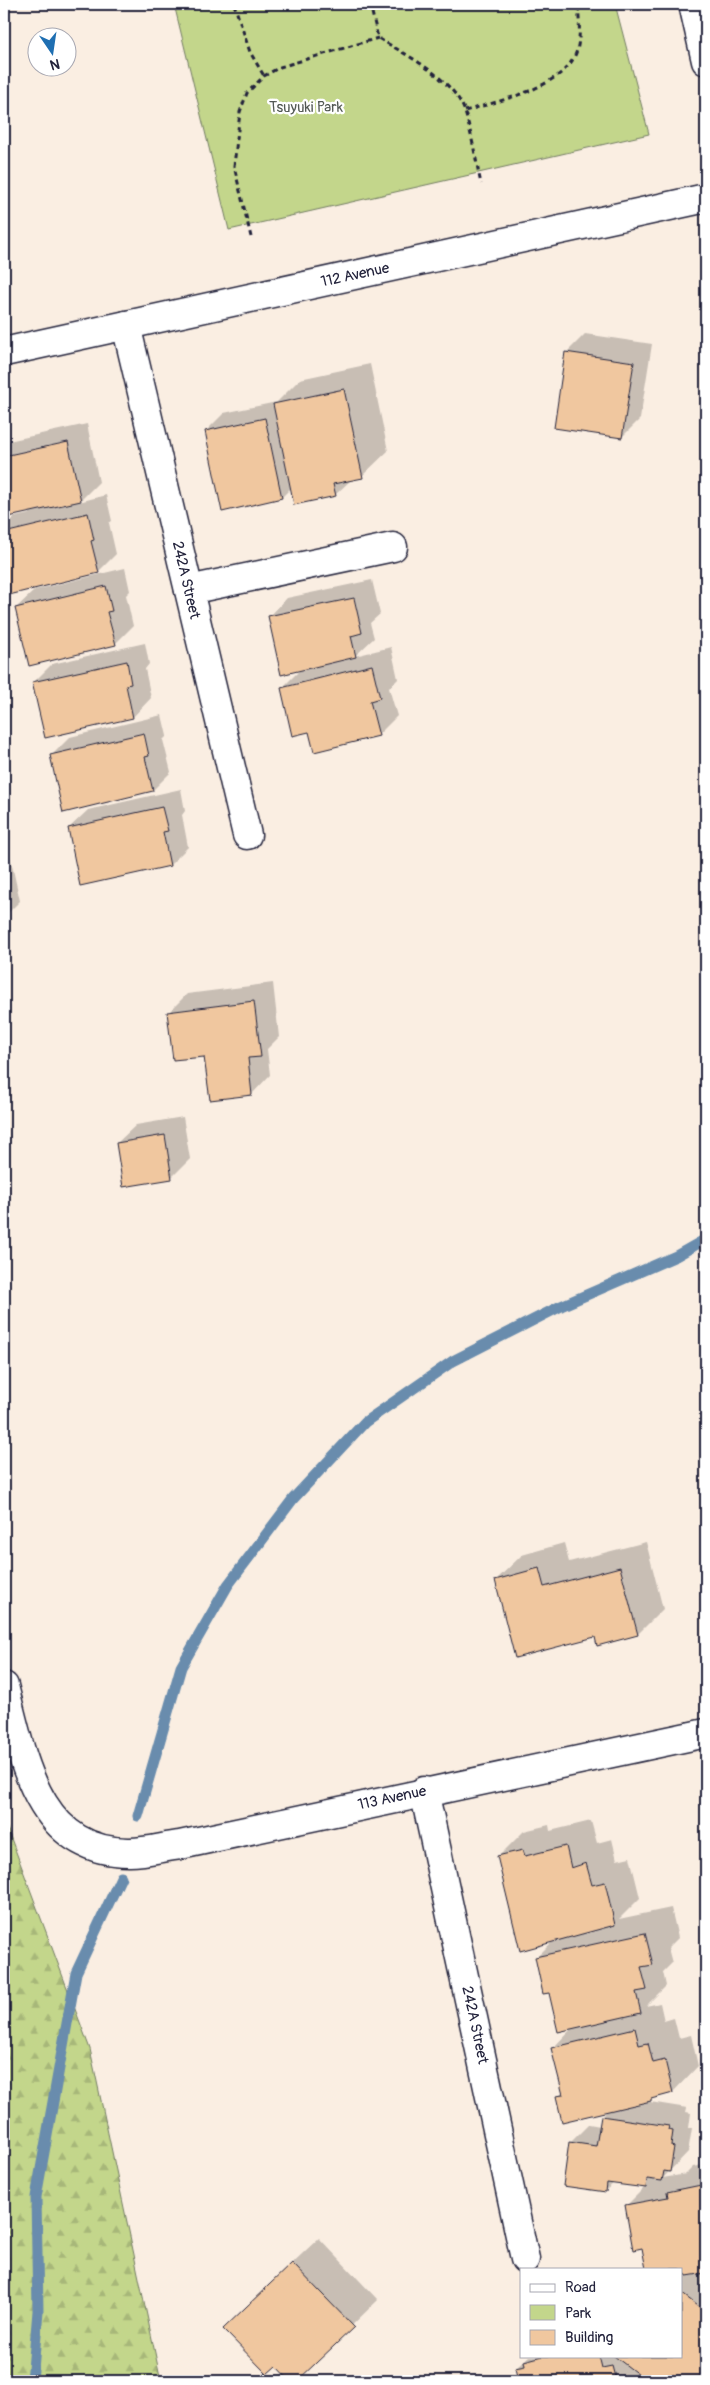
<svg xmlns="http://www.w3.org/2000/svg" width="710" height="2385" font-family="Pangolin,sans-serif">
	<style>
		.forest { fill: url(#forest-firs); stroke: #727c63 }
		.green { fill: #c3d68b; stroke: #727c63 }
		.shadow { fill: #0003 }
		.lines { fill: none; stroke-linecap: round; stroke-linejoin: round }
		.stream { stroke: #698cad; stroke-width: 11 }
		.building { fill: #f0c79f; stroke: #22223b }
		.minor-casing { stroke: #22223b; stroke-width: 31 }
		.major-casing { stroke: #22223b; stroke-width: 31 }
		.path { stroke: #22223b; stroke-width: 3; stroke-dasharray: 5 4; stroke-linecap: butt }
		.minor { stroke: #fff; stroke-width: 28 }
		.major { stroke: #fff; stroke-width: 28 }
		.labels { text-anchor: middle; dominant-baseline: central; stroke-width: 4.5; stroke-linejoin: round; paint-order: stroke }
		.park-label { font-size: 15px; fill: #525853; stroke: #fff }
		.street-label { font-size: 15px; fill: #22223b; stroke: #fff }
	</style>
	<defs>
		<pattern id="forest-firs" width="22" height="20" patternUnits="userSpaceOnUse" patternTransform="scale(1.25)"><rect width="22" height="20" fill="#c3d68b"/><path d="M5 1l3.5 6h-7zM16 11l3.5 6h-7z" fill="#a7b779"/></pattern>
	</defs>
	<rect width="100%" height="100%" fill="#faeee2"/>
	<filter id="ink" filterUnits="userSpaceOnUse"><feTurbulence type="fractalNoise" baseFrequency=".02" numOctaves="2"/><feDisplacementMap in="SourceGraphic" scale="10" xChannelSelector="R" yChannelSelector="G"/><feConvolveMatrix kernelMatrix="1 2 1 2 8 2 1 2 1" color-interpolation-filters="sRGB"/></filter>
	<g filter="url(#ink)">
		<!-- forest -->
		<path class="forest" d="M4,1820L90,2049L161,2381H4Z"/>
		<!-- green -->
		<path class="green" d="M174,4H615L649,134L229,230Z"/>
		<!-- shadow -->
		<g class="shadow">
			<path d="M585,334L652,344L640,419L622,437L566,353Z"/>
			<path d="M370,364L388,451L362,476L352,479L335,495L292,487L282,497L206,431L224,413L277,402L300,379Z"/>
			<path d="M87,424L99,482L79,502L106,495L112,521L109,523L116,554L98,572L10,593L4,565V528L15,517L29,514V511L4,517V442Z"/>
			<path d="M125,568L130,591L126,595L133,626L115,644L16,608L35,590Z"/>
			<path d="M372,580L380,614L370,623L374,638L355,656L391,647L398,679L389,688L397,716L378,735L310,731L282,688L302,668L269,617L287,598Z"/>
			<path d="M145,643L149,664L145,669L151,698L133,717L34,682L52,664Z"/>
			<path d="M162,715L167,736L163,740L171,772L153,790L51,756L70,737Z"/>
			<path d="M181,789L185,811L182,815L188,847L170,865L81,885L69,828L88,810Z"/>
			<path d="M4,838H6L20,901L4,917Z"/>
			<path d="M273,983L279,1037L267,1049L270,1075L252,1094L205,1055L169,1012L187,994Z"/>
			<path d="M183,1117L190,1159L172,1177L117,1143L136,1125Z"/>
			<path d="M646,1542L663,1609L638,1634L596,1635L496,1580L522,1555L564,1543L569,1562Z"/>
			<path d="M591,1821L597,1843L612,1839L617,1860L630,1857L640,1898L619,1919L671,1908L678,1938L668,1948L672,1963L663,1972L666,1986L646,2006L660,2003L664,2021L674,2018L679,2038L691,2035L698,2066L673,2092L644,2101L687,2108L686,2112L691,2113L689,2128H692L688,2152L663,2178L686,2174L693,2167L706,2164V2374L700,2381H649L646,2379L647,2381H519L516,2368L529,2356H681V2269L643,2247L626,2206L645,2187L614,2183L605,2191L570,2143L589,2124L600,2126L602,2116L608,2110L558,2097L563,2092L553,2048L573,2027L550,1991L536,1958L554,1940L499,1856L524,1831L549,1825L550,1831Z"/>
			<path d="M319,2238L378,2300L295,2381H292L276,2364L250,2303Z"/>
		</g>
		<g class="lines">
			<!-- stream -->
			<g class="stream">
				<path d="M138,1816L181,1667L228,1585L293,1499L365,1422L453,1361L561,1306L676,1256L706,1239"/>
				<path d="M32,2381L38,2311L36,2197L76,1973L121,1877"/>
			</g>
		</g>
		<!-- building -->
		<g class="building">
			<path d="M565,352L634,362L622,438L554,428Z"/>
			<path d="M344,389L363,478L333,484L336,496L294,505L273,404Z"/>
			<path d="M265,418L282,498L222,512L205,431Z"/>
			<path d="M68,442L81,501L4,518V456Z"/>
			<path d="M88,513L94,540L91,541L99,573L9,595L4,571V533Z"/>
			<path d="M106,586L112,611L107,612L116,645L29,666L15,608Z"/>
			<path d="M354,598L362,633L351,636L356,657L281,675L268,616Z"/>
			<path d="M127,661L131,684L126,685L133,718L45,738L32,682Z"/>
			<path d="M372,665L380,698L370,701L379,736L314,752L309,732L292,736L281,688Z"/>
			<path d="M144,733L149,756L145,757L153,791L63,813L50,755Z"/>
			<path d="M162,807L168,831L163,832L170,866L80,886L68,828Z"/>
			<path d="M254,1001L261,1057L248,1058L252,1095L210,1100L204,1057L173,1060L167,1012Z"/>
			<path d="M165,1135L172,1179L123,1187L116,1143Z"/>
			<path d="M620,1567L638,1635L597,1646L595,1637L515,1658L495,1580L539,1568L544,1587Z"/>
			<path d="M566,1846L571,1868L586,1863L592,1885L605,1882L615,1925L520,1951L497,1856L523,1850L525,1856Z"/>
			<path d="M645,1933L653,1965L641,1967L647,1990L636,1992L641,2013L558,2032L549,1993L543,1994L535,1957Z"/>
			<path d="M635,2028L639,2045L648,2043L653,2063L665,2060L673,2093L651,2099V2101L562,2122L556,2096L563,2095L551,2048Z"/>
			<path d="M601,2116L669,2126L668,2130L673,2131L671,2146L674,2147L670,2172L664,2171L662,2181L647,2179L646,2188L607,2183L606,2192L563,2186L569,2142L596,2146Z"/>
			<path d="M706,2184V2273L687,2276L686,2274L681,2275V2269H646L642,2248L633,2250L625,2205L668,2197L667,2192Z"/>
			<path d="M292,2263L354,2327L297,2381H290L276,2366L267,2374L223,2329Z"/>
			<path d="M681,2293L706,2312V2368L696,2381H647L614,2356H681Z"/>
			<path d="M543,2356H599L602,2368L612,2366L616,2381H518L515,2368L525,2366L524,2361Z"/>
		</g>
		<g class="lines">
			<!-- minor casing -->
			<g class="minor-casing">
				<g id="minor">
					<path d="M693,4L706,61"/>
					<path d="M126,325L247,835"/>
					<path d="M189,590L393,547"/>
					<path d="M4,1686C22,1756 37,1853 130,1852C146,1852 164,1847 180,1845L706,1733"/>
					<path d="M424,1791L525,2259"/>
				</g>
			</g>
			<!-- major casing -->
			<g class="major-casing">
				<path id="major" d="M4,352L706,198"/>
			</g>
			<!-- path -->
			<g class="path">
				<path d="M234,4L250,52L264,76"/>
				<path d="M370,4L378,38C407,55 454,79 465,112C472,135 476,161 481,184"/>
				<path d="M465,111C497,101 566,88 577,50C581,35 579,19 578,4"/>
				<path d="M251,237L234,166L240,112L247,93L264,76L280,67L378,38"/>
			</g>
			<!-- minor -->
			<use href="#minor" class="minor"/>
			<!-- major -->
			<use href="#major" class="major"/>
		</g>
	</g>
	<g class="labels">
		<!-- park labels -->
		<g class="park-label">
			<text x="306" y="107">Tsuyuki Park</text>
		</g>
		<!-- street labels -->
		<g class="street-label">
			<text transform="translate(355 275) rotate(-12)">112 Avenue</text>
			<text transform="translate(186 580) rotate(77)">242A Street</text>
			<text transform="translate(392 1798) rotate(-12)">113 Avenue</text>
			<text transform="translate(475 2025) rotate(78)">242A Street</text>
		</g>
	</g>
	<!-- margin -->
	<rect width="710" height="2385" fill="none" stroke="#fff" stroke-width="20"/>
	<rect x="10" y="10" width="690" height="2365" fill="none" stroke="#22223b" stroke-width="2" filter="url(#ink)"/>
	<!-- legend -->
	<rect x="520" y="2268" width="162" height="90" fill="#ffffff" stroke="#a7a7b1"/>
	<rect x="530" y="2284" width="25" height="8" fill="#ffffff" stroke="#a7a7b1"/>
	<text x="565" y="2292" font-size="15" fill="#22223b">Road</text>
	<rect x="530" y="2305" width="25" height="15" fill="#c3d68b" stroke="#a7a7b1"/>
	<text x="565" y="2318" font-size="15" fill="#22223b">Park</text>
	<rect x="530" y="2330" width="25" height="15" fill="#f0c79f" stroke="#a7a7b1"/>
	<text x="565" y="2342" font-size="15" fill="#22223b">Building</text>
	<!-- north arrow -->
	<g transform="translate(52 52) rotate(167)"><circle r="24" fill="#ffffff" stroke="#a7a7b1"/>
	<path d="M0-4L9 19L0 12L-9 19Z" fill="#1f6fb2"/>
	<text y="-8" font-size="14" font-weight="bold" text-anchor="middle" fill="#22223b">N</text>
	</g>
</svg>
